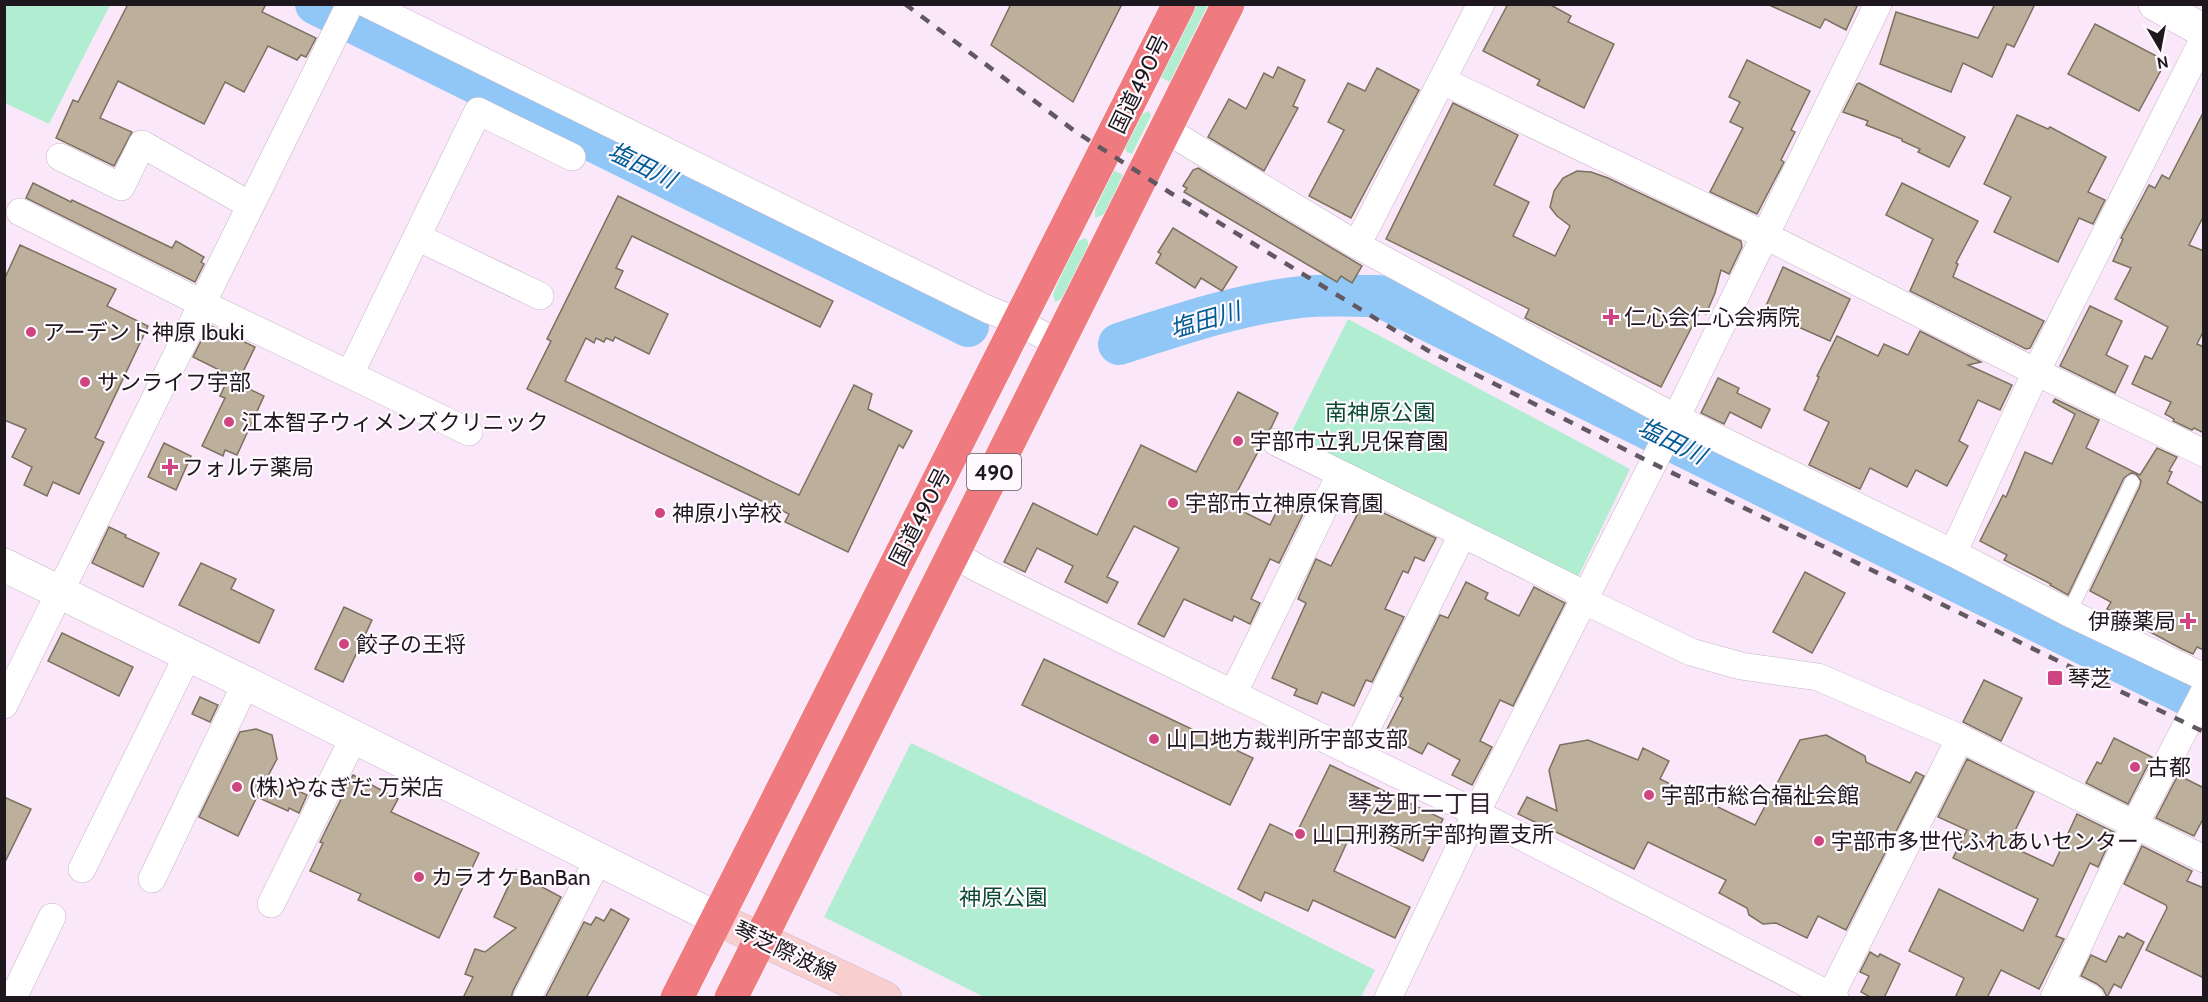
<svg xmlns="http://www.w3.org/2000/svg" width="2208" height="1002" font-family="Cabin,'Noto Sans JP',sans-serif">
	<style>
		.green { fill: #b1edd1 }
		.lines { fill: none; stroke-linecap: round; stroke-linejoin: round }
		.river { stroke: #91c7f7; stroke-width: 42 }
		.building { fill: #bcaf9c; stroke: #7c705e; stroke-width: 1.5 }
		.service-casing { stroke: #c5b4c5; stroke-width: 15 }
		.minor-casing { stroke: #c5b4c5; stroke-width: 28 }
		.tertiary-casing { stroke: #c5b4c5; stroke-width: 34 }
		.secondary-casing { stroke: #c5b4c5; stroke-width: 34 }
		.trunk-casing { stroke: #fff; stroke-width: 34 }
		.service { stroke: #fff; stroke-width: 14 }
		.minor { stroke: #fff; stroke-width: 27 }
		.tertiary { stroke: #fff; stroke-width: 33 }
		.secondary { stroke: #f9cecf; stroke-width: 33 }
		.trunk { stroke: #ef7b80; stroke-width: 33 }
		.rail { stroke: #625862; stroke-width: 4.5; stroke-dasharray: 10 10; stroke-linecap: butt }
		.poi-dot { fill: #ce4581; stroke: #fefafe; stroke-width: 2 }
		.labels { text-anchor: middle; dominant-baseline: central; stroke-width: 4.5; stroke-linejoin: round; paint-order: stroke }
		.shield { fill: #fefafe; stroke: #615c61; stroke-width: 1.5 }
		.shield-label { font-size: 21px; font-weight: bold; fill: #1e181e }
		.street-label { font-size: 22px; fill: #1e181e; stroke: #fefafe }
		.poi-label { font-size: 22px; fill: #1e181e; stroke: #fefafe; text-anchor: start }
		.park-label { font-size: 22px; fill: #0a4933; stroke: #fefafe }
		.water-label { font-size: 24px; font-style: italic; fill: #005b95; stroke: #fefafe }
		.neighbourhood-label { font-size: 24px; fill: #332633; stroke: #fefafe }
	</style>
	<rect width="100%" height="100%" fill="#fae8fa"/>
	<!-- green -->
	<g class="green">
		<path d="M4,5H110L49,124L5,103Z"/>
		<path d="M1196,5H1208L1170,82L1160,77Z"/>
		<path d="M1149,111L1151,116L1132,154L1127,152L1124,146L1142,114Z"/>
		<path d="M1113,170L1123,175L1105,214L1095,218V210Z"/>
		<path d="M1086,238L1088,242V248L1063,298L1055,302L1053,294L1076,242Z"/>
		<path d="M1348,319L1630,469L1576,581L1287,441Z"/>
		<path d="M911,743L1147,856L1375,970L1361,997H984L824,917Z"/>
	</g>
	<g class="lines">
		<!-- river -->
		<g class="river">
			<path d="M316,4L968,326"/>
			<path d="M1119,344C1178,325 1239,304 1301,297C1326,294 1353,296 1379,296L2204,703"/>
		</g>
	</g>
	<!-- building -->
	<g class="building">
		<path d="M128,4H266L262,12L316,38L306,57L301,55L297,60L268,46L244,92L225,82L204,124L118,81L100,118L132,132L114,166L56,138L73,100L78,102Z"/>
		<path d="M1011,4H1122L1073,102L991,45Z"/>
		<path d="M1508,4H1549L1571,16L1568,22L1614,44L1584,108L1537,85L1540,80L1483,51Z"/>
		<path d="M1767,4H1858L1846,30L1825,19L1820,28Z"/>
		<path d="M1995,4H2035L2014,47L2007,44L1992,77L1963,63L1951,92L1880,64L1896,12L1978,38Z"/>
		<path d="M2095,24L2166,61L2139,111L2068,74Z"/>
		<path d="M1747,60L1810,91L1791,130L1795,132L1781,160L1784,162L1757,214L1710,192L1743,128L1730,122L1740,102L1729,97Z"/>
		<path d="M1278,67L1305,80L1293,106L1298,108L1264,171L1208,137L1229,99L1246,109L1264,73L1273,78Z"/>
		<path d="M1377,68L1419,90L1351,218L1309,196L1344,130L1328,122L1348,83L1365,91Z"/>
		<path d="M1859,83L1965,137L1949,167L1918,152L1920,149L1902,141V139L1866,125L1868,121L1843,112L1857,84Z"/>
		<path d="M1453,103L1518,135L1494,185L1529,202L1513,236L1555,256L1570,226L1557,216L1550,207L1554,191L1563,178L1577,171L1591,172L1608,178L1741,241L1742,247L1729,274L1721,270L1715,293L1706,314L1700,311L1661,387L1525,318L1529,309L1386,239Z"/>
		<path d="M2204,111V215L2189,245L2204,251V330L2197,344L2204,347V433L2194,428L2192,430L2173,421L2174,419L2165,414L2171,402L2132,384L2145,356L2152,359L2168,327L2115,299L2131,268L2113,261L2123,239L2121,238L2149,185L2155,188L2162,175L2169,179Z"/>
		<path d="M2017,115L2048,129L2050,127L2106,157L2088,192L2105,200L2093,224L2079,218L2058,262L1994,232L2011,197L1984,184Z"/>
		<path d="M1198,168L1362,266L1352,283L1341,276L1337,282L1184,192L1187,188L1183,186L1193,170Z"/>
		<path d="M33,183L71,202L72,200L172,248L176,241L204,257L201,262L204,264L195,282L26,198Z"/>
		<path d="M1902,183L1978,221L1956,263L1958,264L1953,277L2044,321L2030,348L2026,349L1910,291L1933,239L1886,215Z"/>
		<path d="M618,196L833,301L820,327L632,236L616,268L623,271L615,288L668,314L649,354L615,337L613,341L606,338L604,342L596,338L594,343L586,338L565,381L799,495L854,385L872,394L868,409L912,431L903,448L899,445L848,552L785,522L789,514L527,389L551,341L547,339Z"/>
		<path d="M1173,228L1237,267L1222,291L1201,278L1195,288L1156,263L1161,254L1158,252Z"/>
		<path d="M20,245L116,289L107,306L148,326L95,438L104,442L79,494L53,482L47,496L24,485L32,467L12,457L26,429L4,420V280Z"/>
		<path d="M1783,267L1850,299L1830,341L1785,321L1787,316L1766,306Z"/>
		<path d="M2090,306L2122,321L2106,355L2128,366L2115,393L2060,366Z"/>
		<path d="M209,325L255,347L239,380L193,357Z"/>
		<path d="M1920,331L1981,362L1968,365L2012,385L2000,410L1978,400L1959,441L1968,446L1947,486L1916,470L1907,487L1870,468L1860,489L1809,465L1829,422L1804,410L1819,377L1817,376L1837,336L1878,356L1884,344L1908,355Z"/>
		<path d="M1718,378L1739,388L1737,393L1770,409L1761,428L1730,412L1724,424L1701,413Z"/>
		<path d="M228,379L264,396L237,455L225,450L223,456L202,446L225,398L220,396Z"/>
		<path d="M1238,392L1278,413L1271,428L1262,436L1261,446L1237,492L1239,493L1232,506L1270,525L1286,493L1308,504L1279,563L1270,559L1251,599L1260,603L1250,624L1234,616L1232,621L1184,599L1164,637L1138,624L1179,548L1134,526L1107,577L1118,582L1107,603L1065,582L1073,566L1037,548L1025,572L1004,562L1033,503L1097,535L1141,445L1196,472Z"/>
		<path d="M2055,399L2099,420L2086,448L2140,475L2157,448L2177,457L2169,471L2172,472L2167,483L2204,504V650L2197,647L2193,654L2182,649L2107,609L2111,602L2090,591L2140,486L2141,481L2136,474L2131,473L2124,478L2068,595L2050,585L2051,584L2004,560L2007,555L1980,541L2003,495L2006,497L2025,452L2052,464L2075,414L2053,402Z"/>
		<path d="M164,443L191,456L176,490L148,477Z"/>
		<path d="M1363,503L1436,538L1424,561L1415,557L1408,573L1403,571L1385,609L1404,617L1372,682L1366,680L1354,706L1322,692L1317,704L1294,695L1297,689L1272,678L1306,603L1298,599L1316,559L1331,566Z"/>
		<path d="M109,527L126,535L125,537L159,553L143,587L92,563Z"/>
		<path d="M201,563L236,579L231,589L274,610L259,643L179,605Z"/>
		<path d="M1805,572L1845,593L1812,653L1773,632Z"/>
		<path d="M1466,582L1488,593L1485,599L1519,616L1534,587L1565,603L1513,706L1500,700L1480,741L1492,747L1472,785L1452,775L1460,760L1428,743L1422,754L1384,735L1403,698L1400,696L1440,615L1448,618Z"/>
		<path d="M344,607L372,620L343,682L315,669Z"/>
		<path d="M62,633L133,667L119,696L48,661Z"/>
		<path d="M1044,659L1253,758L1230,805L1022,705Z"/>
		<path d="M1984,680L2022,698L2001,741L1963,722Z"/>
		<path d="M200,697L218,705L210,722L192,714Z"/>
		<path d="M256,729L272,735L277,759L268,776L307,795L299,813L289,808L288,811L257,797L238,836L199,817L240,732Z"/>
		<path d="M1826,735L1865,756L1866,762L1910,783L1916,772L1924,776L1846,930L1818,916L1807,938L1776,923L1763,924L1749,915L1747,908L1719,893L1726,880L1648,842L1634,869L1518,814L1527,797L1557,811L1549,770L1560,745L1588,740L1638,760L1643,748L1669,761L1660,779L1755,825L1800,740Z"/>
		<path d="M2114,738L2152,757L2128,804L2086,783L2097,762L2101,764Z"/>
		<path d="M1967,759L2034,792L2008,845L2053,866L2077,814L2114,832L2098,867L2090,863L2056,936L2064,939L2039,989L2001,970L1987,998H1955L1964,978L1909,951L1939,889L2023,931L2038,899L1953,858L1967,830L1938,817Z"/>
		<path d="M1330,765L1443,819L1423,861L1354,827L1334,871L1410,907L1395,938L1313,900L1308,911L1265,892L1261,901L1238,889L1270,824L1295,836Z"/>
		<path d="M353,775L398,799L391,812L479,853L439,938L358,900L361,894L310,871L323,843L320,842Z"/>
		<path d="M2178,775L2204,788V817L2194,836L2156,818Z"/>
		<path d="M4,797L31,809L4,864Z"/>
		<path d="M2142,846L2192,871L2187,881L2204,888V978L2146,950L2167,908L2166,905L2124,884Z"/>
		<path d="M516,870L545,883L542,887L561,897L513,991L511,998H463L473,977L465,974L475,949L485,952L516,928L494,917Z"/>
		<path d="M611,909L629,919L586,998H545L584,922L591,925L596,917L604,921Z"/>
		<path d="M2127,933L2144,942L2121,988L2114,984L2107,997L2103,989L2097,984L2081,976L2091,955L2106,962L2119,936L2124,938Z"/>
		<path d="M1870,952L1878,957L1880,954L1900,964L1884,998H1872L1861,992L1869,976L1860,972Z"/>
	</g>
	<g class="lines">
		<!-- service casing -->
		<g class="service-casing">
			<path id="service" d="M2069,613L2132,482"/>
		</g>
		<!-- minor casing -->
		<g class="minor-casing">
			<g id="minor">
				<path d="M367,4L987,309L1019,322L1059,344"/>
				<path d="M1443,81L1766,236L2036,372L2204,453"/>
				<path d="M1166,130L1357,245L1676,418L1953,553L2069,613L2204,677"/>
				<path d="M60,157L121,187L142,144L250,205"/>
				<path d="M20,212L201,303L469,432"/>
				<path d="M417,237L540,296"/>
				<path d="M1357,245L1481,4"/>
				<path d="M350,374L478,111L572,157"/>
				<path d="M1276,442L1572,588L1585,601L1691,652L1741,666L1818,677L1960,738L2204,859"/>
				<path d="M1953,553L2036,372L2204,38"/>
				<path d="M953,554L981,570L1476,813L1835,998"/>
				<path d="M1233,694L1340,475"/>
				<path d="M4,705L350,4"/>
				<path d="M1354,754L1462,535"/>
				<path d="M82,869L188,655"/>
				<path d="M152,879L246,683"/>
				<path d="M271,904L354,737"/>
				<path d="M2061,984L2090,998"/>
				<path d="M1831,995L1960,738"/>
				<path d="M13,998L52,917"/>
				<path d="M527,998L598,860"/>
				<path d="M1388,998L1476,813L1676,418L1878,4"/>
				<path d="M2054,998L2135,824L2204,692"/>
			</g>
		</g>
		<!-- tertiary casing -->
		<g class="tertiary-casing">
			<g id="tertiary">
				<path d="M2155,4L2204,31"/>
				<path d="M4,565L246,683L718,919"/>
			</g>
		</g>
		<!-- secondary casing -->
		<g class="secondary-casing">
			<path id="secondary" d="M718,919L885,998"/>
		</g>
		<!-- trunk casing -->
		<g class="trunk-casing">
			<g id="trunk">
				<path d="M677,998L1179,4"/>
				<path d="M731,998L1228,4"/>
			</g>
		</g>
		<!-- service -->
		<use href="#service" class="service"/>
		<!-- minor -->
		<use href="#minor" class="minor"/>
		<!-- tertiary -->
		<use href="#tertiary" class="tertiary"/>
		<!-- secondary -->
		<use href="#secondary" class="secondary"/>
		<!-- trunk -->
		<use href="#trunk" class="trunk"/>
		<!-- rail -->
		<path class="rail" d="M905,4L1076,132L1169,192L1427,350L1652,463L2204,732"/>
	</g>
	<!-- markers -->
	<g class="poi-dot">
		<path d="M1608 308h6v6h6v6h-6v6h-6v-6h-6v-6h6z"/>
		<circle cx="31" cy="332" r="6"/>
		<circle cx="85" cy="382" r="6"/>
		<circle cx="229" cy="422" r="6"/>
		<circle cx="1238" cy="441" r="6"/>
		<path d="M167 458h6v6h6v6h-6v6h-6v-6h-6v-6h6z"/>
		<circle cx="1173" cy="503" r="6"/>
		<circle cx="660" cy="513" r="6"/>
		<path d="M2185 612h6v6h6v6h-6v6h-6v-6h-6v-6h6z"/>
		<circle cx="344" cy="644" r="6"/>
		<rect x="2047" y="670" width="16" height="16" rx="3"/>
		<circle cx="1154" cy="739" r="6"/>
		<circle cx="2135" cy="767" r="6"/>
		<circle cx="237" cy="787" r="6"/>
		<circle cx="1649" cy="795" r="6"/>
		<circle cx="1300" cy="834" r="6"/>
		<circle cx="1819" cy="841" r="6"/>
		<circle cx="419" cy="877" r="6"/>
	</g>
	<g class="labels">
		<!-- shield labels -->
		<rect class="shield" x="967" y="454" width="54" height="36" rx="4.5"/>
		<g class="shield-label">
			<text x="994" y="472">490</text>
		</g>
		<!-- street labels -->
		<g class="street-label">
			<text transform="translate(1139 84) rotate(-64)">国道490号</text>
			<text transform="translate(920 517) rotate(-63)">国道490号</text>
			<text transform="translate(785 951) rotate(25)">琴芝際波線</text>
		</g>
		<!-- poi labels -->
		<g class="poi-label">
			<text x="1624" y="317">仁心会仁心会病院</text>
			<text x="43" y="332">アーデント神原 Ibuki</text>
			<text x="97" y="382">サンライフ宇部</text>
			<text x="241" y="422">江本智子ウィメンズクリニック</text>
			<text x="1250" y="441">宇部市立乳児保育園</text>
			<text x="182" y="467">フォルテ薬局</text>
			<text x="1185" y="503">宇部市立神原保育園</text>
			<text x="672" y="513">神原小学校</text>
			<text x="2176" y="621" text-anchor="end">伊藤薬局</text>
			<text x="356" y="644">餃子の王将</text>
			<text x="2068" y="678">琴芝</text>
			<text x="1166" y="739">山口地方裁判所宇部支部</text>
			<text x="2147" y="767">古都</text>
			<text x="249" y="787">(株)やなぎだ 万栄店</text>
			<text x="1661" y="795">宇部市総合福祉会館</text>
			<text x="1312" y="834">山口刑務所宇部拘置支所</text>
			<text x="1831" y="841">宇部市多世代ふれあいセンター</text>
			<text x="431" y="877">カラオケBanBan</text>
		</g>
		<!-- park labels -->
		<g class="park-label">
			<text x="1380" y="412">南神原公園</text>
			<text x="1003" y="897">神原公園</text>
		</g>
		<!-- water labels -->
		<g class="water-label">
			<text transform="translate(642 165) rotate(26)">塩田川</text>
			<text transform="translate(1205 320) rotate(-16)">塩田川</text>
			<text transform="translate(1672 441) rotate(26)">塩田川</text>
		</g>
		<!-- neighbourhood labels -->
		<g class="neighbourhood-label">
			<text x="1420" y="803">琴芝町二丁目</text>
		</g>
	</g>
	<!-- border -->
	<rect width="2208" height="1002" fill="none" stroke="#1e181e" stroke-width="12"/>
	<!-- north arrow -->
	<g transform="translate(2160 48) rotate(170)" stroke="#fefafe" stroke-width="4.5" paint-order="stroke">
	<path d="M0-4.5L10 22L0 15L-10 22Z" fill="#1e181e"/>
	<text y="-9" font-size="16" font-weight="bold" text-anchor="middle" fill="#1e181e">N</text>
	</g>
</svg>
